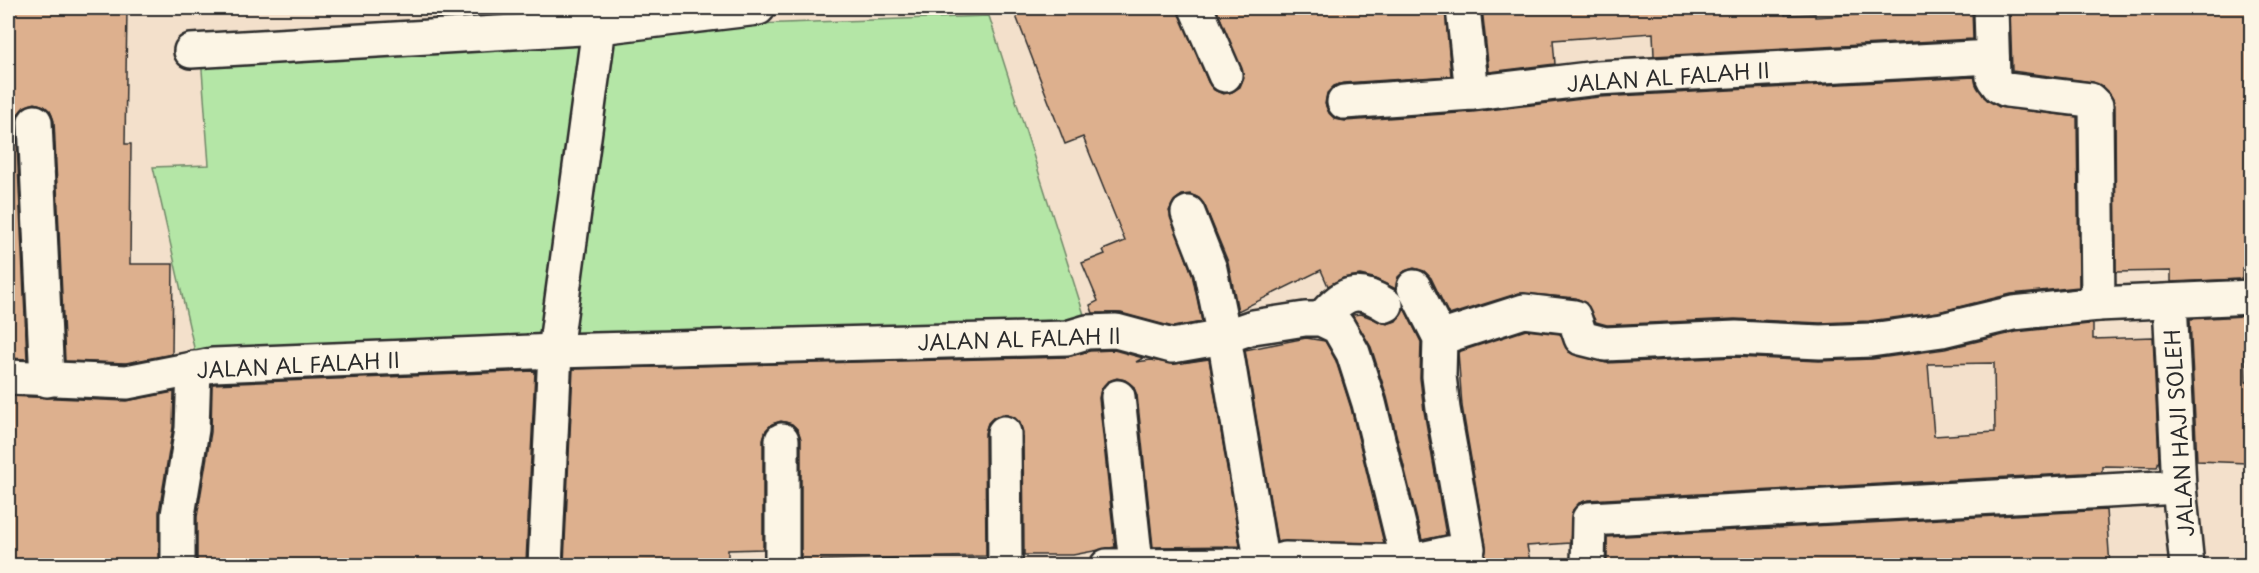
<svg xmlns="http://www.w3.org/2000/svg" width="2259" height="573" font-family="'Playpen Sans',sans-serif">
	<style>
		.green { fill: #b4e6a6; stroke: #708868; stroke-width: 1.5 }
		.building { fill: #ddb08e; stroke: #2b2b2b; stroke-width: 1.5; fill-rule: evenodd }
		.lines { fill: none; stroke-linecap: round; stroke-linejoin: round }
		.minor-casing { stroke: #2b2b2b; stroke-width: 38 }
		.minor { stroke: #fcf5e5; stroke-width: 33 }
		.labels { text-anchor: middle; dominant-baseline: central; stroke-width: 4.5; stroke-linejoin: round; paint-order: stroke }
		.street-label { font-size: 21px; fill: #2b2b2b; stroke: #fcf5e5 }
	</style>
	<rect width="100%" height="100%" fill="#f3e0cb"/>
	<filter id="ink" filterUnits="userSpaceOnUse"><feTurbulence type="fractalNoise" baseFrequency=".0167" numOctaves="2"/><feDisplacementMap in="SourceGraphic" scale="12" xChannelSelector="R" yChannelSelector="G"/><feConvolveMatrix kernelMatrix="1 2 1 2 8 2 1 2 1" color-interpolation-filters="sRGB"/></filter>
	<g filter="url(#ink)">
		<!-- green -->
		<path class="green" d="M989,16L1087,324L197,361L153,167L209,165L200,43Z"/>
		<!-- building -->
		<g class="building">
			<path d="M8,8H127L125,144H131L130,264H173L172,354L126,363L65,361L54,121L50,111L44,106L35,103L24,107L18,114L16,123L27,359L8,358Z"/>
			<path d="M1013,8H1178L1208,82L1214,90L1223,94L1232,92L1240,87L1244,77L1216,8H1445L1451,76L1343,83L1334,86L1327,93L1325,104L1329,113L1335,119L1345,121L1473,112L1599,97L1974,77L1984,97L1999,107L2077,117L2079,287L2011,294L1938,312L1869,321L1820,323L1735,319L1607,325L1596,322L1586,303L1576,298L1519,293L1449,315L1431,278L1424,271L1414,268L1405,271L1398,277L1396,289L1373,278L1360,275L1343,278L1328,286L1321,270L1238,311L1228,262L1205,206L1199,198L1190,194L1182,195L1174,201L1169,211L1192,274L1202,322L1173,327L1121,313H1093L1090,305L1098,301L1082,263L1105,254L1103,250L1125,241L1083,137L1065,144Z"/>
			<path d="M1482,8H1785V15L1815,14V17L1881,13L1880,8H1972L1973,39L1654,56L1653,33L1553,40L1555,64L1489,72Z"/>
			<path d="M2010,8H2252V268H2242V279L2171,282V271L2116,272L2115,105L2109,93L2093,82L2012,71Z"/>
			<path d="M1404,308L1421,342L1420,378L1424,411L1446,535L1422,540L1387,397L1371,347L1352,315L1361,314L1387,324L1396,321Z"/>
			<path d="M2244,316L2246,382H2248L2247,463L2197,461L2190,319Z"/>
			<path d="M2089,324H2093V339L2153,337L2159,460L2157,467L2102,466V472L1588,500L1579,503L1573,510L1570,543L1527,546L1531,566H1476L1485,556L1486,546L1462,406L1458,352L1526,330L1560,334L1569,352L1606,363L1736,357L1819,361L1872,359L1945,349L2016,332ZM1994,363L1995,432L1934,436L1928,364Z"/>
			<path d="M1306,338L1325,341L1336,361L1351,408L1384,543L1277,542L1245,350Z"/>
			<path d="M1114,350L1143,358L1136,362L1151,360L1175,364L1209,359L1240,546L1153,547L1137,395L1133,386L1125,380L1117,378L1107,382L1101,389L1099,398L1115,547L1073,555H1024L1023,432L1020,423L1014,417L1003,414L994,417L988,423L985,433L986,556L821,560V566H801V439L798,430L792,424L781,421L772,424L766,430L763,439V549L728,550V560L564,563L573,369L1067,357L1090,351Z"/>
			<path d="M535,371L526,563L464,562V566H197V517L211,432L212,384Z"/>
			<path d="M174,392L173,427L159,512V566H8V396L126,401Z"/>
			<path d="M2106,510L2110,566L1607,564V537Z"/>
		</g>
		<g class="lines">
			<!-- minor casing -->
			<g class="minor-casing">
				<g id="minor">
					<path d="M1196,8L1225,75"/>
					<path d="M1463,8L1472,93"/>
					<path d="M1991,8L1993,78L1999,86L2007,90L2090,100L2096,106L2098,304L2252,297"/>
					<path d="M191,51L599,27"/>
					<path d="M1344,102L1472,93L1597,78L1992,57"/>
					<path d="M35,122L47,380"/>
					<path d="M1188,213L1210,269L1224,337L1262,565"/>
					<path d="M2170,301L2179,487L2187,566"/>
					<path d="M1321,319C1343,294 1355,285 1386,305"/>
					<path d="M1440,338L1524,311L1574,317L1581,338L1605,344L1736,338L1820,342L1871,340L1942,330L2013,313L2098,304"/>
					<path d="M8,377L127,382L213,365L555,351L1067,338L1087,332L1116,331L1172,346L1224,337L1253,327L1305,319H1321L1338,327L1353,353L1369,403L1409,566"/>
					<path d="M1118,397L1136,564"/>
					<path d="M1004,433L1005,566"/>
					<path d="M782,440V566"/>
					<path d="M178,566V515L192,429L194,368"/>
					<path d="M545,566L555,351L599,27L758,8"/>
					<path d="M1107,566L1262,565L1285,559L1408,562L1468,549L1443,409L1439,376L1440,338L1414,287"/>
					<path d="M1588,566L1589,519L2179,487"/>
				</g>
			</g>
			<!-- minor -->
			<use href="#minor" class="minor"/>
		</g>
	</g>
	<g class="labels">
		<!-- street labels -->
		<g class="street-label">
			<text transform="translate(1668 76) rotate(-4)">JALAN AL FALAH II</text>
			<text transform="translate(1019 338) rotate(-2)">JALAN AL FALAH II</text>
			<text transform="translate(298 364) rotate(-3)">JALAN AL FALAH II</text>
			<text transform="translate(2178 433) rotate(-94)">JALAN HAJI SOLEH</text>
		</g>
	</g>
	<!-- margin -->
	<rect width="2259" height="573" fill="none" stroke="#fcf5e5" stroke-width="30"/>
	<rect x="15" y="15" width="2229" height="543" fill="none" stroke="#2b2b2b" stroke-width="2" filter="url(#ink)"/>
</svg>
